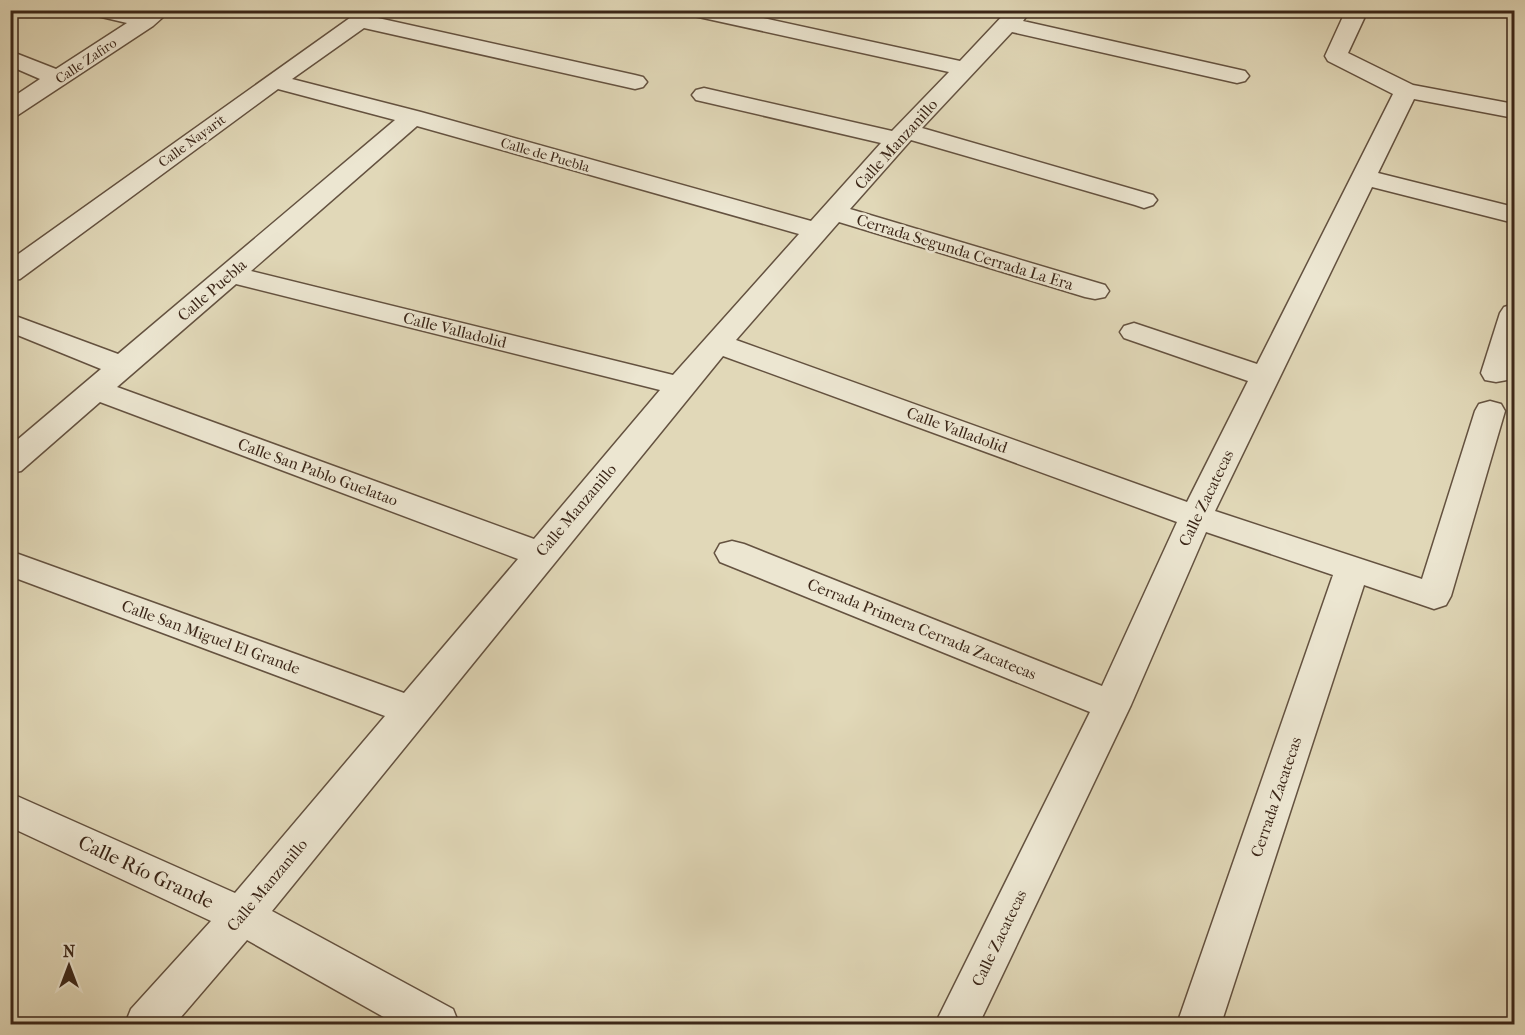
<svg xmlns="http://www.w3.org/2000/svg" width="1525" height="1035" font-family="'IM FELL French Canon',serif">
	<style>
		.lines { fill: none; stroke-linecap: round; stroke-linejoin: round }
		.minor-casing { stroke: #645240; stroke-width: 3 }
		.minor { fill: #ece6d1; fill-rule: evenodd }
		.labels { text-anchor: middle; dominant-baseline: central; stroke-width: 5; stroke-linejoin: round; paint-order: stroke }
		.far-street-label { font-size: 14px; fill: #3b2618; stroke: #ece6d1 }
		.street-label { font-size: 16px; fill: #3b2618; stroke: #ece6d1 }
		.near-street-label { font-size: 20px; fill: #3b2618; stroke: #ece6d1 }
	</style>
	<rect width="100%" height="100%" fill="#e1d8b8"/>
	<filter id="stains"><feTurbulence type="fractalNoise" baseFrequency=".00333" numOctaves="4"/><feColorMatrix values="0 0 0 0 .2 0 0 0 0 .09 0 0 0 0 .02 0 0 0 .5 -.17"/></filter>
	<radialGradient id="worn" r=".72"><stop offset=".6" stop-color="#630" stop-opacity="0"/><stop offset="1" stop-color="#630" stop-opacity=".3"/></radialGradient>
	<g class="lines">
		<!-- minor casing -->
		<g class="minor-casing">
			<g id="minor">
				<path d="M91,10H129L141,13L146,10H171L153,26L18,115L10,117V99L40,79L10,66V51L56,69L127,23L93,15Z"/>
				<path d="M361,10H386L378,18L635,75L643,77L647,82L643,87L635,89L364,28L292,79L421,112L811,221L881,143L696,100L692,95L696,90L704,88L892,131L949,72L694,16L686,15L684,10H726L960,61L1008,10H1031L1023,21L1245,71L1249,76L1245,81L1237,83L1012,32L922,128L1153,195L1157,200L1153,205L1144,208L1135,205L911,140L850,209L1105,285L1109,291L1105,297L1095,299L1085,297L839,222L736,340L1187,502L1248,381L1124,338L1120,332L1124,326L1134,323L1257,364L1393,94L1328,61L1325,56L1346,10H1368L1348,53L1413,85L1514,104V118L1414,99L1378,173L1514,207V223L1372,187L1215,511L1422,579L1475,411L1479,404L1490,401L1501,404L1505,411L1451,596L1446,605L1434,609L1364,585L1221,1024H1177L1333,575L1206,532L1131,705L979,1024H935L1090,712L720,562L715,553L720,544L732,541L744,544L1102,686L1177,522L723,356L272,911L453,1009L459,1024H396L247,940L175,1024H125L131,1009L211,921L10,827V793L235,893L385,716L10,576V551L404,693L518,559L100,402L21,471L10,473V446L101,369L10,332V314L118,354L395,120L278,89L20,279L10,281V260ZM417,126L799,234L673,375L251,271ZM236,284L660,390L534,539L117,387Z"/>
				<path d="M1514,304C1516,326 1519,360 1507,380L1496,382L1485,380L1481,373L1500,313L1504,307Z"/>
			</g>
		</g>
		<!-- minor -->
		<use href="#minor" class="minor"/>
	</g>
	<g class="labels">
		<!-- far-street labels -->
		<g class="far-street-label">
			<text transform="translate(86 61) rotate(-34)">Calle Zafiro</text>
			<text transform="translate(192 141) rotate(-36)">Calle Nayarit</text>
			<text transform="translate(545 155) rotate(16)">Calle de Puebla</text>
		</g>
		<!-- street labels -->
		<g class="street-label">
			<text transform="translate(896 144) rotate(-48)">Calle Manzanillo</text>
			<text transform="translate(965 252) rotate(17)">Cerrada Segunda Cerrada La Era</text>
			<text transform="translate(212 290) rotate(-41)">Calle Puebla</text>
			<text transform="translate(455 330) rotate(14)">Calle Valladolid</text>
			<text transform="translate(957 430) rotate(20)">Calle Valladolid</text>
			<text transform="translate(318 472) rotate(20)">Calle San Pablo Guelatao</text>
			<text transform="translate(1206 498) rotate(-64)">Calle Zacatecas</text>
			<text transform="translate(576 510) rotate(-50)">Calle Manzanillo</text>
			<text transform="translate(922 629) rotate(22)">Cerrada Primera Cerrada Zacatecas</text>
			<text transform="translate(211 637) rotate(20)">Calle San Miguel El Grande</text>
			<text transform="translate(1276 797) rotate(-71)">Cerrada Zacatecas</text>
			<text transform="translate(267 885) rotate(-50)">Calle Manzanillo</text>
			<text transform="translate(999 938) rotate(-64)">Calle Zacatecas</text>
		</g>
		<!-- near-street labels -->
		<g class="near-street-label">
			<text transform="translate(146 872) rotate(25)">Calle Río Grande</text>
		</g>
	</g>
	<!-- margin -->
	<rect width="1525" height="1035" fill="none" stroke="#e1d8b8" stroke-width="36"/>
	<rect x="12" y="12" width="1501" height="1011" fill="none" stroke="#3b2618" stroke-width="3"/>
	<rect x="18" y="18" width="1489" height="999" fill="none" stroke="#3b2618" stroke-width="1.5"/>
	<!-- north arrow -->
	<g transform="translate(69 966)" stroke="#ece6d1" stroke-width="4.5" paint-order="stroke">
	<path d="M0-4.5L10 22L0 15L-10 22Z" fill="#3b2618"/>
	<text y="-9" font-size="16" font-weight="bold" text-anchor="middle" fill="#3b2618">N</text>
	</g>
	<rect width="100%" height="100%" filter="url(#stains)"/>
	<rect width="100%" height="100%" fill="url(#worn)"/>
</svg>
